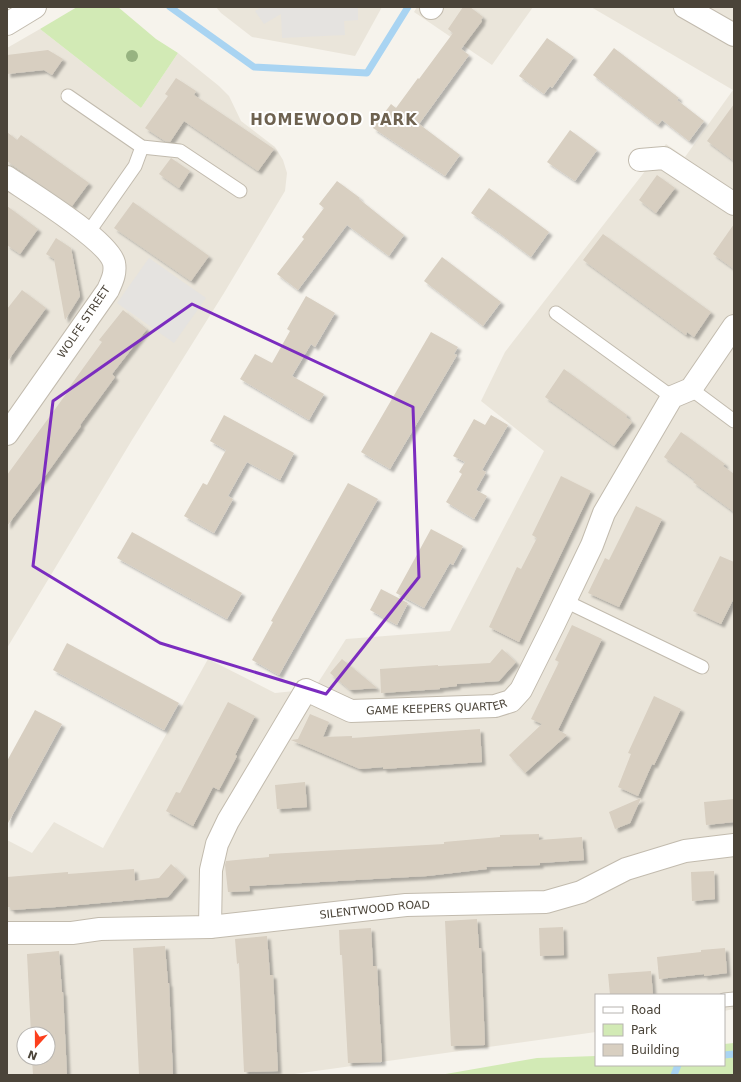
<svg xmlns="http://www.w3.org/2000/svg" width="741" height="1082" font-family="'DejaVu Sans',sans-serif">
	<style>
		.residential { fill: #eae5da; fill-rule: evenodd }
		.green { fill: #d2eab5 }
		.parking { fill: #e5e3e0 }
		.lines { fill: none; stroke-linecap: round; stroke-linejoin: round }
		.stream { stroke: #a9d4f2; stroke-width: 7 }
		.building { fill: #d8cfc1; filter: url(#shadow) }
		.lane-casing { stroke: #c2bbae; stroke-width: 15 }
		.street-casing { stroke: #c2bbae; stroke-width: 24 }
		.lane { stroke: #fff; stroke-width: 13 }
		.street { stroke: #fff; stroke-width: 22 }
		.tree { fill: #97b381 }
		.marked { fill: none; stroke: #7b2cbf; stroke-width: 3; stroke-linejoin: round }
		.labels { text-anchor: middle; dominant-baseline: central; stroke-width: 4; stroke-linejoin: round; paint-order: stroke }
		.street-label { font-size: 11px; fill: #4b4439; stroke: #fff }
		.district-label { font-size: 15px; font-weight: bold; letter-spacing: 1px; fill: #6e6250; stroke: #fff }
	</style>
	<defs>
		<filter id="shadow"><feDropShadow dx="3.5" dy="3.5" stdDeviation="1" flood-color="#0004"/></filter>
	</defs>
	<rect width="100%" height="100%" fill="#f6f3ec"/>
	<!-- residential -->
	<g class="residential">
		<path d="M216,7H382L355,56L252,37L221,13Z"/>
		<path d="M417,7H533L492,65L414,12Z"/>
		<path d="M591,7H734V1009L724,1011V995H596V1032L287,1075H7V840L32,853L54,822L103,848L208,659L275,693L314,689L346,639L450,631L544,451L481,401L505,352L666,144L685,157L733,90ZM24,1034H48V1058H24Z"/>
		<path d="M40,29L141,108L178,53L219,86L229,96L241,121L275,147L283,160L287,173L285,191L224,293L132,440L7,648V48Z"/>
	</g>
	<!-- green -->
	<g class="green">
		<path d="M77,7H118L156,39L178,53L141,108L40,29Z"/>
		<path d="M734,1043V1075H440L537,1058L596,1056V1065H724V1044Z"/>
	</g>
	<!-- parking -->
	<g class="parking">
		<path d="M262,7H358V20L344,21L345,35L282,38L281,14L264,24L255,11Z"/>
		<path d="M149,258L206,298L174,343L117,303Z"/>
	</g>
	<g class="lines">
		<!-- stream -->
		<g class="stream">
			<path d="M170,7L254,67L367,73L408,7"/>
			<path d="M724,1055L734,1054"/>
			<path d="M674,1075L678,1065"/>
		</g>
	</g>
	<!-- building -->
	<g class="building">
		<path d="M463,7H470L483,17L481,20L482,21L461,49L469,55L419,124L460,155L445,176L373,128L391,104L396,108L418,78L419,79L453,33L448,29Z"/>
		<path d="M547,38L574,57L552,88L550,86L544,94L519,76Z"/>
		<path d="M614,48L679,98L677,100L704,121L689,141L662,120L658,125L593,75Z"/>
		<path d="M48,50L63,59L52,75L44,70L7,74V55Z"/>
		<path d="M176,78L196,91L194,95L274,149L258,171L184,121L170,142L165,141L145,128L168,96L165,94Z"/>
		<path d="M734,104V161L707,141Z"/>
		<path d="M570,130L597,150L575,181L547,162Z"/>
		<path d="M7,132L17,140L21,135L89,183L72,206L7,161Z"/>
		<path d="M171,158L190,171L179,188L159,174Z"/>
		<path d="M657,175L675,188L656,213L639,200Z"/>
		<path d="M337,181L360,198L359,199L404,235L389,256L347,225L298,290L277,274L304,239L302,237L324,208L319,204Z"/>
		<path d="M489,188L549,232L531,257L498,232L471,213Z"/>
		<path d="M133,202L209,256L191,281L114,228Z"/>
		<path d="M7,206L38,229L20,254L7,245Z"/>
		<path d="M734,224V269L713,254Z"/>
		<path d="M603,234L711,312L694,337L687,332L686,335L583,260Z"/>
		<path d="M56,238L71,248L80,296L65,320L54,259L46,254Z"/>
		<path d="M442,257L501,302L483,326L424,281Z"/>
		<path d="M22,290L46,308L7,362V309Z"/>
		<path d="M306,296L335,313L315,347L311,344L292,376L324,394L309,420L240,379L255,354L272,363L290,331L287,329Z"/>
		<path d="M123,310L147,329L112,374L115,377L80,425L81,426L48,472L7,526V475L69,390L68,389L102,342L99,340Z"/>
		<path d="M431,332L458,347L454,354L457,355L390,469L361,452Z"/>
		<path d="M564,369L627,415L626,417L632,422L614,446L545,397Z"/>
		<path d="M224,415L294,453L280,480L247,462L228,496L233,499L214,533L184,516L203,483L207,485L226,450L210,441Z"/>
		<path d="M491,415L508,425L482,470L486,472L476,490L487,496L474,519L446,502L462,474L459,472L465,462L453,456L474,419L485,425Z"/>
		<path d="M681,432L725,464L723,466L734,474V512L693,482L695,480L664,457Z"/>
		<path d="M561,476L591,491L519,642L489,627L517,567L521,569L537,538L532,535Z"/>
		<path d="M348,483L378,499L279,675L252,660L273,622L271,621Z"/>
		<path d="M636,506L662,519L619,607L588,593L605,558L609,560Z"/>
		<path d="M431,529L463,546L453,565L450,563L424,608L396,593Z"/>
		<path d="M132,532L242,593L227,619L117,558Z"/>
		<path d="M720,556L734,562V598L721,624L693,611Z"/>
		<path d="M381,589L408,603L397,625L370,610Z"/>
		<path d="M572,625L602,639L558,730L567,735L525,773L509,755L542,724L531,719L559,662L555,660Z"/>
		<path d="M67,643L179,703L164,730L53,670Z"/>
		<path d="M502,649L516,662L499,681L457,684V686L440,688V689L381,693L380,669L438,665V666L490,663Z"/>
		<path d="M342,659L377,688L350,690L330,673Z"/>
		<path d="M654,696L681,709L654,765L652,764L638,796L618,787L631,754L628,753Z"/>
		<path d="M228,702L255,716L235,755L237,756L219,790L213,787L193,826L166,811L176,792L180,793Z"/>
		<path d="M35,710L62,724L7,825V761Z"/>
		<path d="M310,714L329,722L323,737L352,736V738L480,729L482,762L383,769V767L360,769L291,740L298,739Z"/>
		<path d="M305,782L307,807L277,809L275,785Z"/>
		<path d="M641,798L630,823L615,829L609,812Z"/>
		<path d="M734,799V822L706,825L704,802Z"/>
		<path d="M539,834V840L582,837L584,860L540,863V865L486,867L487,869L427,876L249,886L250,891L228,892L225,865L226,861L269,857V854L444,844V842L500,837V835Z"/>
		<path d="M171,864L185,877L168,897L56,907L11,910L10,907H7V877L68,872V874L134,869L135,881L159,878Z"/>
		<path d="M714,871L715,899L692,901L691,872Z"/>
		<path d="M477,919L479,948H481L485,1045L451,1046L445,921Z"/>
		<path d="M563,927L564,955L540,956L539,928Z"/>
		<path d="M371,928L373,966H377L382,1062L348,1063L342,955H340L339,930Z"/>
		<path d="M267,936L270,975H273L278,1071L244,1072L239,963L237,964L235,939Z"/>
		<path d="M165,946L168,983H169L173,1075H139L133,948Z"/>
		<path d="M725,948L727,973L704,976V974L659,979L657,957L701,952V950Z"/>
		<path d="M59,951L62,992H63L67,1075H33L32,1058H48V1034H31L27,954Z"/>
		<path d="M651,971L653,995H610L608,974Z"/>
	</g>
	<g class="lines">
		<!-- lane casing -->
		<g class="lane-casing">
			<g id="lane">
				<path d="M68,96L142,147L180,151L240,191"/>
				<path d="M88,233L135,166L142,147"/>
				<path d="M556,313L672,397"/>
				<path d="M691,389L734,421"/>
				<path d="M565,601L702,667"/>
				<path d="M724,1000L734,999"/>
			</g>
		</g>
		<!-- street casing -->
		<g class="street-casing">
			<g id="street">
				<path d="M685,7L734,35"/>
				<path d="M431,8L432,7"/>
				<path d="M7,24L35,7"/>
				<path d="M640,160L664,158L734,204"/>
				<path d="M7,177C29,192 108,240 114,263C116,273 112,281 108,290L7,434"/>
				<path id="s1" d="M210,927L211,870L217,844L228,821L306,690L351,711L495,706L511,701L521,690L554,624L592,545L604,513L672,397L691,389L734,326"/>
				<path id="s2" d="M7,933H72L100,929L210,927L406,905L546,902L581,892L626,869L685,851L734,845"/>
			</g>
		</g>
		<!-- lane -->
		<use href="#lane" class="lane"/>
		<!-- street -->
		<use href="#street" class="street"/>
	</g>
	<!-- trees -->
	<circle class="tree" cx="132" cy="56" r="6"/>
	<!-- marked area -->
	<path class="marked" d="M192,304L413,407L419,577L326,694L160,643L33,566L53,401Z"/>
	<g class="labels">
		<!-- street labels -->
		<g class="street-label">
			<text transform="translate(84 322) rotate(-56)">WOLFE STREET</text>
			<text stroke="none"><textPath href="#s1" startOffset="397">GAME KEEPERS QUARTER</textPath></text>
			<text stroke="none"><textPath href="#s2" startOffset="369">SILENTWOOD ROAD</textPath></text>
		</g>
		<!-- district labels -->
		<g class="district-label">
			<text x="334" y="120">HOMEWOOD PARK</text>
		</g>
	</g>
	<!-- border -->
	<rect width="741" height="1082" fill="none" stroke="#4b4439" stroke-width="16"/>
	<!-- legend -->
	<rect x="595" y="994" width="130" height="72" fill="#ffffff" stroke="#b7b4b0"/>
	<rect x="603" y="1007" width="20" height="6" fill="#ffffff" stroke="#b7b4b0"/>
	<text x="631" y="1014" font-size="12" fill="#4b4439">Road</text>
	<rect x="603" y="1024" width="20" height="12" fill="#d2eab5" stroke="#b7b4b0"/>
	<text x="631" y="1034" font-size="12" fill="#4b4439">Park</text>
	<rect x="603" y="1044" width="20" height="12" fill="#d8cfc1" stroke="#b7b4b0"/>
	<text x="631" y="1054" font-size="12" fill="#4b4439">Building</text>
	<!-- north arrow -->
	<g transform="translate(36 1046) rotate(201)"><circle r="19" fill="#ffffff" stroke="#b7b4b0"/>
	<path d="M0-3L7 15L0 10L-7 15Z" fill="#fc3f1d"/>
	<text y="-6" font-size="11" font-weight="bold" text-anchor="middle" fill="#4b4439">N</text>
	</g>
</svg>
